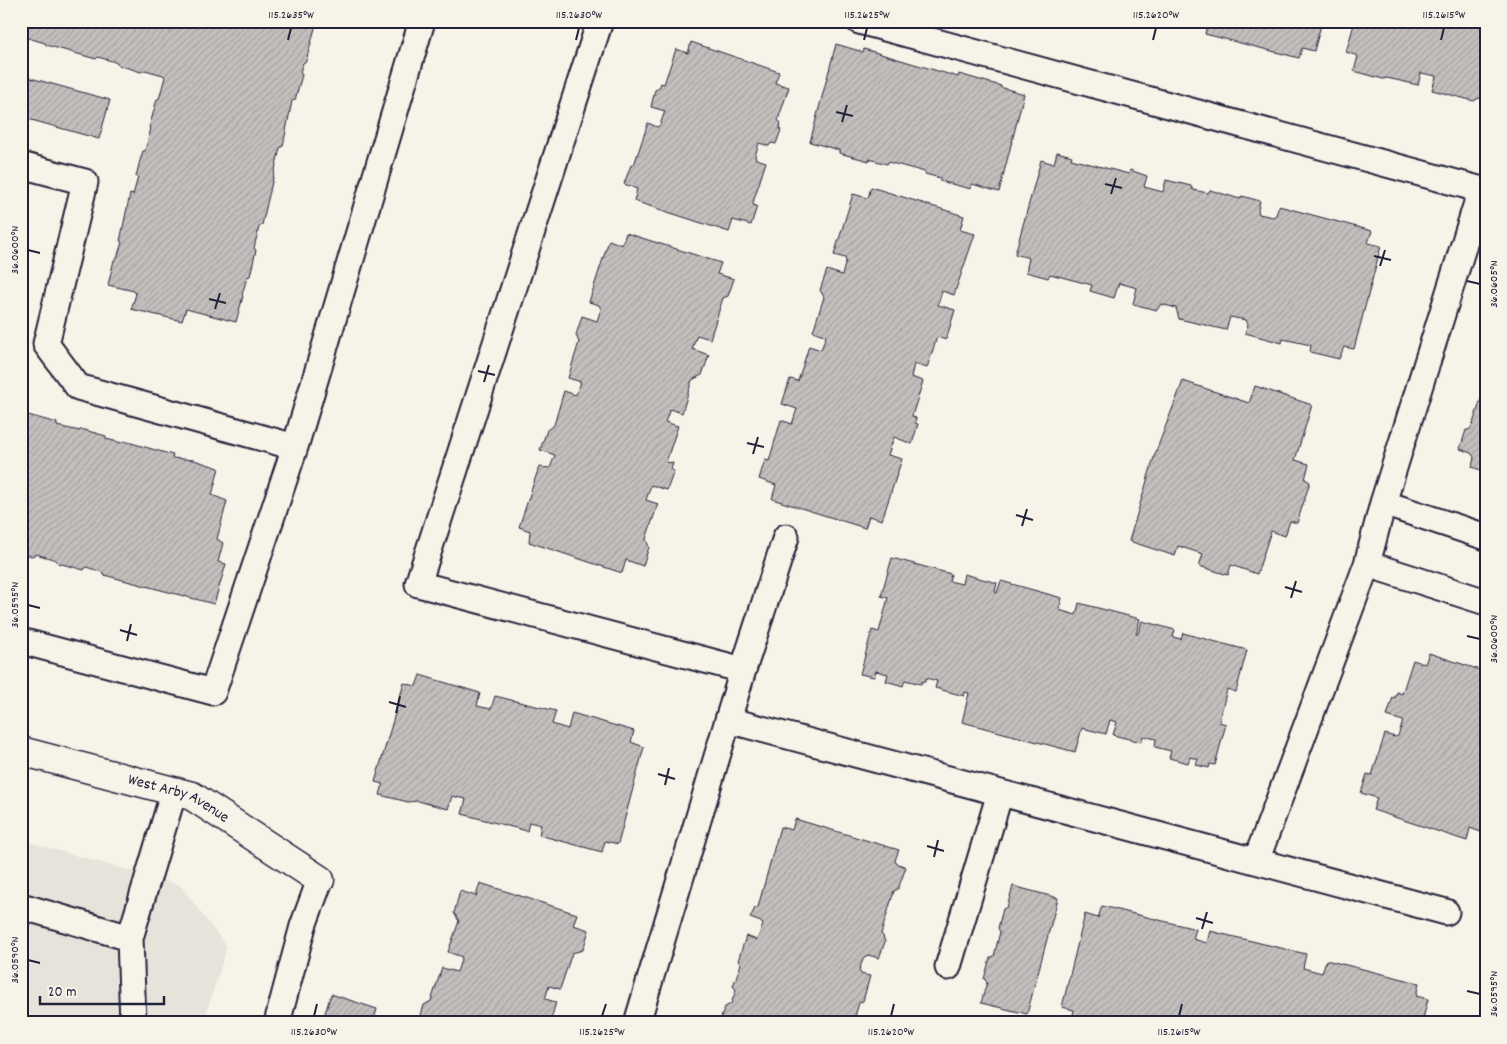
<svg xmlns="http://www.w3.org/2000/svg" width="1507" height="1044" font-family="Dekko,sans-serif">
  <defs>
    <pattern id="building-hatch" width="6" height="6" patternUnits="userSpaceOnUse" patternTransform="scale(1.25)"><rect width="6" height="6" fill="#c2bfbd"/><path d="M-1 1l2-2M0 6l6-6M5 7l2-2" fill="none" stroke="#a6a4a3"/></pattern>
  </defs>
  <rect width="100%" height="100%" fill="#f7f3e8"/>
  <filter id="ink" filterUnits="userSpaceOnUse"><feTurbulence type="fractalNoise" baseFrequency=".02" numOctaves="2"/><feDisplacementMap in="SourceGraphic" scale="10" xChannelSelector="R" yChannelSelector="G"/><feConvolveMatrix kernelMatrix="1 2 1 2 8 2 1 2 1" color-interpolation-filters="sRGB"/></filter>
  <g filter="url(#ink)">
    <!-- built -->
    <path fill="#e7e3db" d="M21 840 180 885 227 947 203 1023H21Z"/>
    <!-- building -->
    <path fill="url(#building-hatch)" stroke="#22223b" d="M21 21H317L306 61 303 63 300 72 302 75 295 100 292 101 283 146 280 148 262 225 259 227 254 248 256 250 250 276 247 277 242 295 243 296 236 322 186 309 182 321 131 309 136 294 134 291 108 285 114 260 117 258 122 242 120 241 130 194 133 195 138 177H136L139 164 143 151H145L151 128H149L157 99H159L165 77 163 75 145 70 141 72 118 65 115 62 98 57 96 59 46 45 45 43 28 38 26 39 21 38Z
      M1166 21H1189L1187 28Z
      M1208 21H1322L1314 51 1302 48 1299 58 1205 34Z
      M1355 21H1486V100L1479 98 1474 101 1432 90 1436 76 1421 73 1418 85 1387 78 1383 79 1354 71 1358 56 1346 52Z
      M691 42 779 72 775 83 789 87 778 120 781 123 779 129 781 130 776 144 771 143 769 146 759 143 755 156 756 159 766 162 754 199 753 205 757 206 751 225 733 220 729 232 634 201 637 189 624 184 631 165H634L648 123 657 127 660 125 665 111 651 107 655 90 659 88 661 83 664 84 676 49 688 53Z
      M836 44 863 52 864 49 958 77 959 74 1001 86 1000 87 1024 94 999 192 972 184 971 189 940 181V178L925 174V172L888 162 887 164 869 159V161L839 153V150L810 142Z
      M27 77 110 100 99 139 21 117V93L25 79Z
      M1057 152 1072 156 1071 159 1129 174 1130 170 1147 176 1144 187 1163 192 1166 180 1191 186 1193 190 1208 193 1210 190 1240 199 1242 196 1260 201 1258 210 1259 214 1273 217 1276 215 1279 206 1372 231 1368 243 1381 246 1354 349 1344 347 1339 359 1310 352 1311 345 1283 339 1282 343 1245 333 1248 324 1246 320 1230 317 1226 330 1179 319 1176 308 1161 304 1157 310 1133 304 1137 288 1119 283 1114 298 1090 291 1092 285 1050 274 1048 278 1026 272 1029 258 1015 254 1041 160 1054 164Z
      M871 187 964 216 960 230 975 234 954 295 942 291 938 305 955 310 946 340 937 337 927 368 914 364 911 377 923 381 912 416 916 418 915 423 918 424 912 444 894 437 888 455 902 459 882 520 869 516 865 528 772 499 776 485 759 479 765 460 769 461 781 420 792 424 797 409 782 404 790 379 798 381 809 346 821 350 826 336 813 331 824 297 820 290 827 270 842 275 846 261 845 258 834 255 853 194 868 198Z
      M626 233 721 263 717 274 734 279 728 296 723 298 710 339 697 335 692 349 709 355 702 375 692 380 682 413 670 409 665 422 678 426 666 462 673 463 671 469 674 471 667 490 651 485 646 500 658 504 646 539 649 547 643 566 626 560 622 573 529 542 530 531 519 527 539 467 550 468 555 455 540 450 547 430 554 425 564 391 576 395 581 382 568 378 579 342 576 335 582 316 597 321 601 309 599 305 589 302 609 240 622 245Z
      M1183 381 1249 403 1255 386 1312 405 1295 460 1309 464 1305 479 1310 482 1297 523 1290 521 1285 536 1271 531 1257 574 1231 565 1228 575 1199 566 1203 554 1178 546 1175 556 1129 541 1155 454Z
      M1484 390 1486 391V472L1472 467 1474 457 1471 453 1460 449 1466 430H1469L1472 426Z
      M28 415 57 423V426L80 431 81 429 106 436V439L122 443 124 441 173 455 172 458 194 460 219 468 212 495 227 501 217 539 223 543 218 562 226 564 214 604 104 575 102 572 86 567 84 570 58 563 56 560 36 554 32 556 21 553V416L27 417Z
      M892 558 951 574 949 581 962 584 964 574 997 583 995 592 997 593 1001 581 1062 598 1059 610 1076 615 1079 603 1140 619 1136 634H1138L1142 621 1175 630 1173 637 1181 639 1183 633 1247 650 1236 692 1227 689 1219 722 1226 724 1215 765 1210 764 1209 768 1196 765 1198 759 1190 757 1188 763 1169 758 1171 751 1155 747 1156 739 1143 736 1141 742 1113 735 1117 722 1110 720 1106 734 1082 728 1075 752 962 722 969 693 965 692 964 696 935 688 937 681 926 678 925 682 922 681 921 684 905 680 903 686 886 681 888 674 876 671 874 677 860 674 872 630 879 632 888 598 881 596Z
      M1429 653 1486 672V834L1470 828 1467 841 1373 810 1377 798 1361 793 1367 774 1372 775 1385 734 1395 737 1398 736 1403 721 1387 716 1393 697 1395 698 1397 692 1402 694 1413 660 1425 664Z
      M420 675 480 693 477 706 491 709 495 696 556 711 552 724 568 729 572 713 634 731 631 742 644 747 618 844 605 841 602 852 539 835 541 825 529 822 527 831 462 814 466 799 452 796 448 809 418 801 408 802 380 795 383 784 375 782 404 683 416 686Z
      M795 819 899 850 895 860 896 863 906 867 898 889 894 891 881 934 883 936 885 942 879 958 868 955 864 957 859 970 861 974 870 976 863 1001 859 1003 853 1023H719L725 1007 731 1004 736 990 733 986 741 964 738 961 746 936 757 940 763 925 761 922 750 918 755 908 758 907 780 827 792 830Z
      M480 883 577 914 573 925 589 930 583 950 572 953 560 989 549 986 545 999 556 1002 550 1023 419 1022 424 1005 431 1001 442 968 457 972 462 957 448 952 459 921 454 913 460 891 476 896Z
      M1013 886 1058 898 1027 1014 981 1003 987 982 984 979 990 958 994 956 1000 932 998 928 1003 909 1007 907Z
      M1102 906 1196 929 1193 939 1207 943 1210 931 1306 954 1303 968 1322 973 1326 960 1419 983 1416 996 1428 999 1422 1023H1071L1074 1010 1062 1007 1085 914 1098 918Z
      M331 994 377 1009 373 1023H322Z"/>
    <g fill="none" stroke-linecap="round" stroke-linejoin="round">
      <defs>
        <path id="lane" d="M600 21 418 584 743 670
          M859 21 1486 191
          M21 165 85 182 46 344 78 387 295 447
          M1481 190 1383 503 1486 537
          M1367 564 1486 602
          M21 641 213 692 295 447 422 21
          M728 720 1446 912
          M1256 861 1367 564 1383 503
          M21 906 130 938
          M948 967 1000 793
          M133 1023 130 938 174 791
          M277 1023 303 926 320 880
          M637 1023 743 670 786 537"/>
        <g id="street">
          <path id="s1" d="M21 751 192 796 320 880"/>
        </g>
      </defs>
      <!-- lane casing -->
      <use href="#lane" stroke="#22223b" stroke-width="29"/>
      <!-- street casing -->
      <use href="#street" stroke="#22223b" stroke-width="31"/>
      <!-- lane -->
      <use href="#lane" stroke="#f7f3e8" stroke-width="25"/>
      <!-- street -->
      <use href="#street" stroke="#f7f3e8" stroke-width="28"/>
    </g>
  </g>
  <!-- ticks -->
  <path fill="none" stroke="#22223b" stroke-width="2" d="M288 40 291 28M576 40 579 28M864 40 867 28M1153 40 1156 28M1441 40 1444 28M836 112 853 116M842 122 847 105M1105 184 1122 188M1111 194 1116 178M28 250 40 253M1374 256 1391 260M1380 266 1385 250M1467 281 1480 284M209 299 226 303M215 309 220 293M478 371 495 375M484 382 489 365M747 443 764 447M753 454 758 437M1016 515 1033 520M1022 526 1027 509M1285 587 1302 592M1291 598 1296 581M28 605 40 608M120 630 137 635M1467 636 1480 639M127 641 131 624M389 702 406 707M396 713 400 696M658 774 675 779M665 785 669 768M927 846 944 851M934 857 938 840M1196 918 1213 923M1202 929 1207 912M28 960 40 963M1467 991 1480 994M314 1016 317 1004M602 1016 606 1004M891 1016 894 1004M1179 1016 1182 1004"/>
  <g text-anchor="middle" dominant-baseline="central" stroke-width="4.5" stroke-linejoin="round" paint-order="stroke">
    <!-- street labels -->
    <g font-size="16" fill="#22223b" stroke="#f7f3e8">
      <text stroke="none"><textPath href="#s1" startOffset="165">West Arby Avenue</textPath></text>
    </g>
  </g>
  <!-- margin -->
  <rect width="1507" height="1044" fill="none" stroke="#f7f3e8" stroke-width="55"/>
  <!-- scale -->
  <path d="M40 996v8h124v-8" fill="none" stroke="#22223b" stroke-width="2.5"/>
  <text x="48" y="996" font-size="15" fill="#22223b" stroke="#f7f3e8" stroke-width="4" paint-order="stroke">20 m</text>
  <rect x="28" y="28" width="1452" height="988" fill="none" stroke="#22223b" stroke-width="2"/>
  <g font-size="12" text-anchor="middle" fill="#22223b">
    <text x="291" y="18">115.2635°W</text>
    <text x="579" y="18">115.2630°W</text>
    <text x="867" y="18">115.2625°W</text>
    <text x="1156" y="18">115.2620°W</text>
    <text x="1444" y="18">115.2615°W</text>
    <text transform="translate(14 250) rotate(-90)" y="4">36.0600°N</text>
    <text transform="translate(1493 284) rotate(-90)" y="4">36.0605°N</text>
    <text transform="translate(14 605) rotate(-90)" y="4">36.0595°N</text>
    <text transform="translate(1493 639) rotate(-90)" y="4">36.0600°N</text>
    <text transform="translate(14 960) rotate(-90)" y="4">36.0590°N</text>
    <text transform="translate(1493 994) rotate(-90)" y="4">36.0595°N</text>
    <text x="314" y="1035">115.2630°W</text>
    <text x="602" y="1035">115.2625°W</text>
    <text x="891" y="1035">115.2620°W</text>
    <text x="1179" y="1035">115.2615°W</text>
  </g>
</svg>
